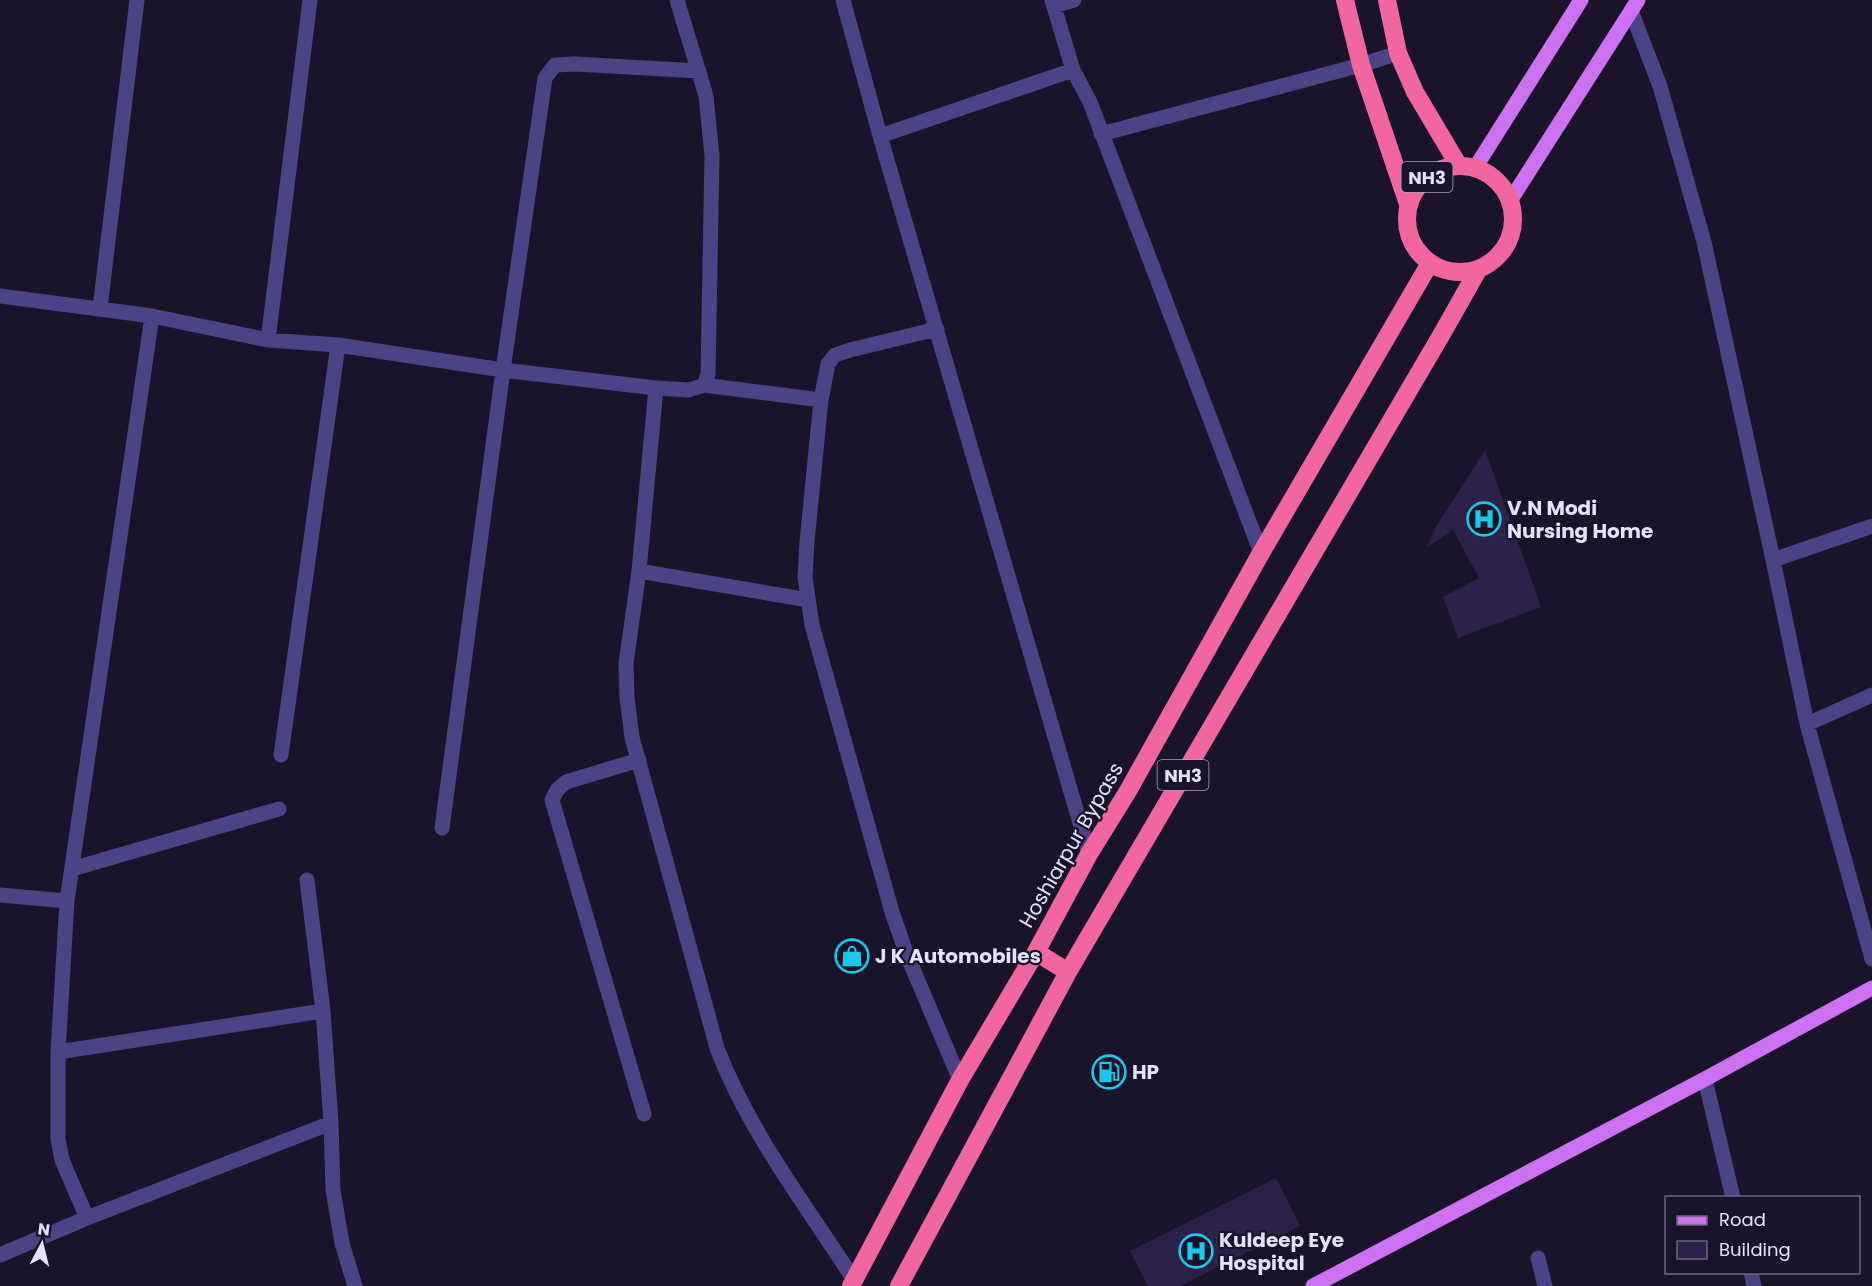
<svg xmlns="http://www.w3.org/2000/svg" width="1872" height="1286" font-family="Poppins,sans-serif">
  <rect width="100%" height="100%" fill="#19142a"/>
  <!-- building -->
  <path fill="#2c214a" d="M1485 450 1541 607 1458 638 1443 597 1479 578 1453 530 1427 547 1436 527Z
    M1276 1178 1300 1226 1180 1286H1148L1130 1251Z"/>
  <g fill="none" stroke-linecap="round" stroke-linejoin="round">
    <!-- minor -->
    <path stroke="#4a4385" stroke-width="15" d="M843 0 880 136 1089 854
      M1052 0 1073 70
      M1054 6 1074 0
      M1631 11 1660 86 1704 242 1773 560 1807 724 1872 959
      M1101 134 1361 65 1398 53
      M880 136 1073 70 1090 102 1261 553
      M0 296 152 316 268 340 338 345 503 370 656 388 639 571 626 663 627 698 632 737 717 1048C749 1132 806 1205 854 1280
      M100 308 137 0
      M937 329 850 350 835 355 828 364 821 400 807 542 805 577 812 625 892 912 907 955 960 1080
      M268 340 310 0
      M704 385 821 400
      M656 388 689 390 704 385 708 374 712 156 706 96 677 0
      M1773 560 1872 526
      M639 571 808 600
      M1807 724 1872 695
      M281 755 338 345
      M639 760 566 782 557 790 552 800 644 1114
      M442 828 503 370 545 78 555 65 575 64 699 71
      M72 869 279 809
      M307 880 323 1011
      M0 895 67 901 58 1052 323 1011 331 1123 333 1190 342 1243 355 1286
      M67 901 152 316
      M58 1052V1139L62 1160 87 1218
      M1705 1079 1733 1198
      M0 1255 87 1218 331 1123
      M1538 1258 1545 1286
      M1751 1272 1754 1286"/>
    <!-- major -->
    <path stroke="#cb71f2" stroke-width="15" d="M1475 168 1581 0
      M1510 201 1638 0
      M1313 1286 1705 1079 1872 988"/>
    <!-- highway -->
    <path stroke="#f2669f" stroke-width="18" d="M1345 0 1361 65 1408 204
      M1387 0 1398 53 1415 92 1459 166
      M1407 219a53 53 0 1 1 106 0a53 53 0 1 1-106 0Z
      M1036 952 1068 972
      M851 1286 960 1080 1036 952 1089 854 1128 791 1261 553 1430 263
      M899 1286 1068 972 1443 332 1478 270"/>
  </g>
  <!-- icons -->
  <defs>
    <symbol id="hospital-ring" viewBox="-11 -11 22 22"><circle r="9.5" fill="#19142a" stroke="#1dc8eb" stroke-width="1.5"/><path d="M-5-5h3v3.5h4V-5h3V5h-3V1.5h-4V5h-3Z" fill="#1dc8eb"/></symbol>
    <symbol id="shop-ring" viewBox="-11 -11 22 22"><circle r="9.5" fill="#19142a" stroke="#1dc8eb" stroke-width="1.5"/><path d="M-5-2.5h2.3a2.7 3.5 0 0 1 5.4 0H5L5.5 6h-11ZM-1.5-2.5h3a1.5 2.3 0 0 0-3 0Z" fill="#1dc8eb"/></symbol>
    <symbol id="fuel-ring" viewBox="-11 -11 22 22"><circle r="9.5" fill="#19142a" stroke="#1dc8eb" stroke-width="1.5"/><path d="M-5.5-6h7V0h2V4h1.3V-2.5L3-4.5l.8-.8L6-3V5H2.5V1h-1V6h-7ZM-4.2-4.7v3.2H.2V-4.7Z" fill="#1dc8eb"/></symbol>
  </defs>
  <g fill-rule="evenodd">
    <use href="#hospital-ring" x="1465" y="500" width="38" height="38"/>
    <use href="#shop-ring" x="833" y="937" width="38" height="38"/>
    <use href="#fuel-ring" x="1090" y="1053" width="38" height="38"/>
    <use href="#hospital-ring" x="1177" y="1232" width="38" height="38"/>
  </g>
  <g text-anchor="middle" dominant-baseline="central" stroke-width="4.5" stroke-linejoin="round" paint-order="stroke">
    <!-- shield labels -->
    <g fill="#19142a" stroke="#a8a3bd" stroke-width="1.5">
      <rect x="1401.5" y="162" width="51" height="30" rx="4.5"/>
      <rect x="1157.5" y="760" width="51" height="30" rx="4.5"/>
    </g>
    <g font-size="18" font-weight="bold" fill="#e5e0fc">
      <text x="1427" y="177">NH3</text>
      <text x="1183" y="775">NH3</text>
    </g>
    <!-- poi labels -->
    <g font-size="20" font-weight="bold" fill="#e5e0fc" stroke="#19142a" text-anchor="start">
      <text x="1507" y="508">V.N Modi<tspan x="1507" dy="23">Nursing Home</tspan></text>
      <text x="875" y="956">J K Automobiles</text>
      <text x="1132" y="1072">HP</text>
      <text x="1219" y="1240">Kuldeep Eye<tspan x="1219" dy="23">Hospital</tspan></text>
    </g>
    <!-- street labels -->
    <g font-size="20" fill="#e5e0fc" stroke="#19142a">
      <text transform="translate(1071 845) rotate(-60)">Hoshiarpur Bypass</text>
    </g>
  </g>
  <!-- legend -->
  <rect x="1665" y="1196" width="195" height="78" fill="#19142a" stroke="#6b667e" stroke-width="1.5"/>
  <rect x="1677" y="1216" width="30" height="9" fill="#cb71f2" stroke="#6b667e" stroke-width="1.5"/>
  <text x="1719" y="1226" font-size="18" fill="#e5e0fc">Road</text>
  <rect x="1677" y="1241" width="30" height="18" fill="#2c214a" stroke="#6b667e" stroke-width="1.5"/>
  <text x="1719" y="1256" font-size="18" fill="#e5e0fc">Building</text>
  <!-- north arrow -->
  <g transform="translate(42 1244) rotate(7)" stroke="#19142a" stroke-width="4.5" paint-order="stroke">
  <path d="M0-4.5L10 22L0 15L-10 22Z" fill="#e5e0fc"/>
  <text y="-9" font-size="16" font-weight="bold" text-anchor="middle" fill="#e5e0fc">N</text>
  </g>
</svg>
